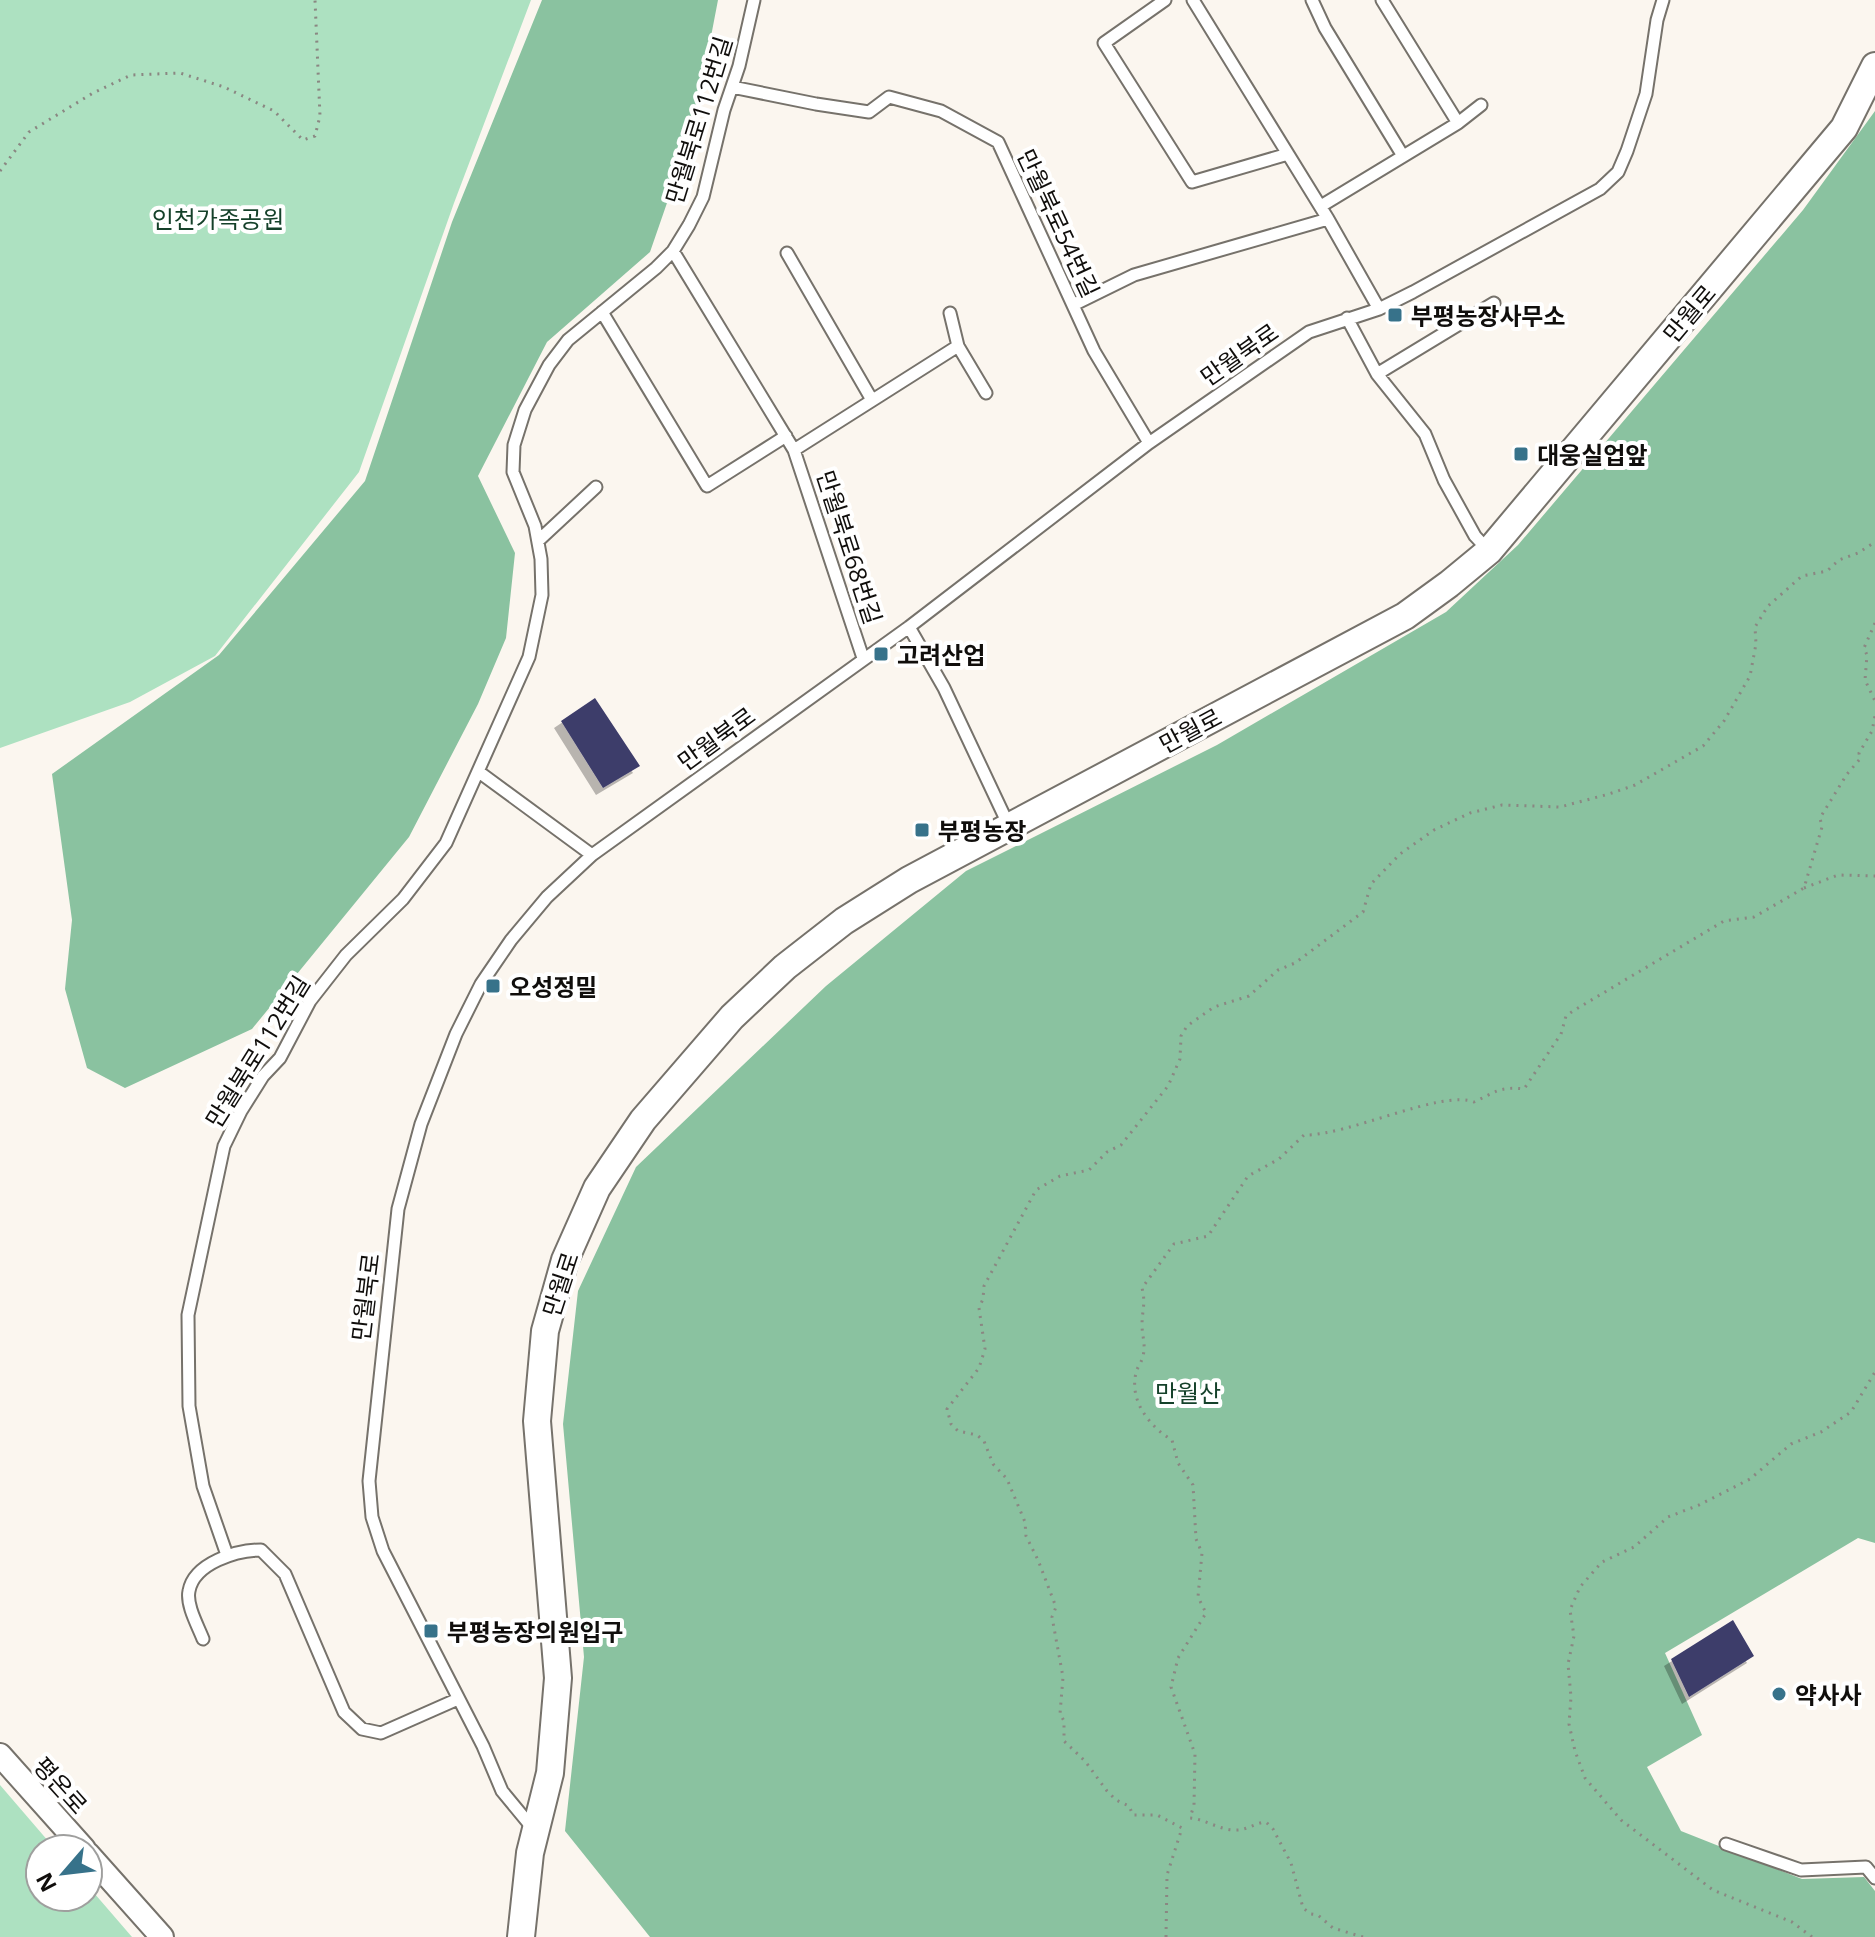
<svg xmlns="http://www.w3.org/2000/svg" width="1875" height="1937" font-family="'Open Sans','Noto Sans KR',sans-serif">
  <defs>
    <filter id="shadow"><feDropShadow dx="-7" dy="7" stdDeviation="0" flood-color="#0004"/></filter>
  </defs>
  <rect width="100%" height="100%" fill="#fbf6ef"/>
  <!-- green -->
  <path fill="#ade1c1" d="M0 0H531L454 203 359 472 215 656 130 702 0 748Z
    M0 1785 55 1849H40V1897H88V1886L132 1937H0Z"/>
  <!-- forest -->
  <path fill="#8ac2a0" d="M542 0H718L694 125 650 252 547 342 478 476 515 553 506 638 478 704 409 837 252 1029 125 1088 87 1068 65 989 72 920 52 774 219 655 365 481 452 222Z
    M1875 111V1543L1858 1538 1665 1653 1702 1735 1647 1767 1681 1831 1802 1879 1864 1877 1875 1891V1937H650L565 1831 584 1657 563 1424 578 1291 636 1167 826 986 966 871 1217 745 1446 612 1518 545 1803 210Z"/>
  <!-- building -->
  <path fill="#3e3d6b" filter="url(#shadow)" d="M595 698 640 766 603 788 561 721Z
    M1733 1620 1754 1656 1689 1697 1671 1659Z"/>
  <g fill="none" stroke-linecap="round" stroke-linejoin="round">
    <defs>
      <path id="service" d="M1165 0 1104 43 1192 182 1288 154
        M1193 0 1328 219 1379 309
        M1312 0 1325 28 1403 156
        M1382 0 1458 123
        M732 87 816 104 869 112 889 97 941 111 998 142 1094 351 1149 443
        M1321 206 1458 123 1481 105
        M673 251 794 450 863 658
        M787 253 872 400
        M1073 305 1134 275 1328 219
        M602 312 707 486 786 436
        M950 313 958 346 986 393
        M1347 318 1377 374 1425 434 1444 480 1475 536 1489 551
        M1377 374 1494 303
        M794 450 958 346
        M538 541 596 487
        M909 627 944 688 1009 826
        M479 772 592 855
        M227 1555 203 1486 189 1406 188 1315 224 1146 241 1111 263 1076 280 1058 310 1001 346 955 403 899 446 843 529 657 542 595 541 559 535 526 513 472 514 445 525 410 549 365 568 340 656 268 673 251 689 225 703 197 724 110 739 66 754 0
        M203 1639C198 1626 186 1605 189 1591 194 1563 237 1550 261 1550L285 1574 344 1712 362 1729 381 1733 458 1699
        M535 1831 502 1791 483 1746 383 1551 372 1517 369 1481 398 1209 421 1124 456 1034 481 984 511 940 547 897 592 855 909 627 1149 443 1309 332 1379 309 1413 292 1600 189 1618 172 1627 151 1646 94 1657 20 1663 0
        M1726 1844 1801 1870 1866 1867 1875 1878"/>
      <path id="minor" d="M0 1755 84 1849
        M88 1854 162 1937"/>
      <path id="tertiary" d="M521 1937 530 1853 550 1773 558 1678 537 1421 545 1331 565 1260 597 1188 643 1120 732 1017 785 967 844 921 909 880 1405 616 1449 584 1489 551 1844 128 1875 66"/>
    </defs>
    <!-- service casing -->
    <use href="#service" stroke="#76726b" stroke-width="15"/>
    <!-- minor casing -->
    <use href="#minor" stroke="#76726b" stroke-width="26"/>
    <!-- tertiary casing -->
    <use href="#tertiary" stroke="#76726b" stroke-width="30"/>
    <!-- path -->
    <path stroke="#8a8782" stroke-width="3" stroke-dasharray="2 6" stroke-linecap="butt" d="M0 171 29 132 93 93 131 75 180 73 224 87 274 111 303 140 315 136 320 116 315 0
      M1875 623 1864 648 1867 655 1865 680 1875 701
      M1804 888 1838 875 1875 876
      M1166 1937 1167 1875 1182 1828 1157 1815H1133L1129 1806 1116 1800 1107 1791 1085 1761 1064 1741V1721L1060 1714 1063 1677 1052 1617 1056 1607 1038 1560 1026 1536 1025 1522 1007 1479 993 1464 984 1441 977 1435 958 1431 951 1424 947 1409 979 1368 985 1349 979 1308 983 1299 984 1286 1036 1190 1060 1176 1089 1170 1107 1152 1121 1145 1168 1086 1180 1059 1181 1036 1187 1026 1214 1007 1249 996 1278 970 1295 963 1363 912 1371 884 1400 854 1434 830 1470 813 1502 805 1560 807 1609 794 1635 785 1703 746 1724 721 1750 676 1756 644 1755 627 1768 606 1802 576 1827 571 1839 560 1858 553 1875 542
      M1363 1937 1333 1928 1318 1915 1311 1914 1303 1908 1291 1863 1273 1829 1266 1822C1254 1823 1246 1831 1235 1830 1219 1830 1205 1819 1190 1818L1194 1805 1195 1754 1171 1687 1178 1658 1206 1613 1198 1597 1202 1553 1196 1539 1193 1485 1178 1463 1172 1440C1150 1427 1129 1401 1136 1373 1137 1367 1142 1362 1143 1356 1146 1344 1142 1336 1142 1325 1142 1310 1146 1304 1142 1288L1174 1244 1208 1236 1248 1176 1279 1159 1304 1135C1348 1136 1442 1089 1474 1102 1494 1093 1499 1086 1524 1089L1561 1034 1566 1016 1573 1011 1724 921 1754 917 1804 888 1822 827 1820 818 1847 774 1860 759 1859 753 1872 731 1875 716
      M1812 1937 1792 1922 1713 1890 1621 1820 1585 1778 1575 1751 1569 1724 1571 1697 1568 1664 1574 1636 1570 1610 1580 1587 1602 1562 1634 1547 1668 1517 1699 1505 1750 1479 1791 1444 1821 1432 1851 1412 1875 1372"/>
    <!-- service -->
    <use href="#service" stroke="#fff" stroke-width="11"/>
    <!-- minor -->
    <use href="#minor" stroke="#fff" stroke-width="22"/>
    <!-- tertiary -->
    <use href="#tertiary" stroke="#fff" stroke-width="26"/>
  </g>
  <!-- markers -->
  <g fill="#37728a" stroke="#fff" stroke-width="3">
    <rect x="1387" y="307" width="16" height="16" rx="4"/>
    <rect x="1513" y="446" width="16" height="16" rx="4"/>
    <rect x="873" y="646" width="16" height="16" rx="4"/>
    <rect x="914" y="822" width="16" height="16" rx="4"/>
    <rect x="485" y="978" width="16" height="16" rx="4"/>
    <rect x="423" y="1623" width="16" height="16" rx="4"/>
    <circle cx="1779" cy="1694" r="8"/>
  </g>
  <g text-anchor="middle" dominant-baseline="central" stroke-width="8" stroke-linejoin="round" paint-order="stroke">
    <!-- street labels -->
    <g font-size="24" fill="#100e0c" stroke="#fff">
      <text transform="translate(698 120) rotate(-73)">만월북로112번길</text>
      <text transform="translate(1059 223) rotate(65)">만월북로54번길</text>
      <text transform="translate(1689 313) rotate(-50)">만월로</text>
      <text transform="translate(1239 354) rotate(-35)">만월북로</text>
      <text transform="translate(850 547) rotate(72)">만월북로68번길</text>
      <text transform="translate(1190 730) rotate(-28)">만월로</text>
      <text transform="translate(716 738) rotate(-36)">만월북로</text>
      <text transform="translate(257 1051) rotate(-58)">만월북로112번길</text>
      <text transform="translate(560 1284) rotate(-72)">만월로</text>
      <text transform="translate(365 1297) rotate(-83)">만월북로</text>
      <text transform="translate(61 1785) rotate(48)">평온로</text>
    </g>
    <!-- park labels -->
    <g font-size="24" fill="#15412a" stroke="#fff">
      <text x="218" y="218">인천가족공원</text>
      <text x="1188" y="1392">만월산</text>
    </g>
    <!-- poi labels -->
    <g font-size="24" font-weight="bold" fill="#100e0c" stroke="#fff" text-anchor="start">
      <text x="1411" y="315">부평농장사무소</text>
      <text x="1537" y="454">대웅실업앞</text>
      <text x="897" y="654">고려산업</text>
      <text x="938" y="830">부평농장</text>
      <text x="509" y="986">오성정밀</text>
      <text x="447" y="1631">부평농장의원입구</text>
      <text x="1795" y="1694">약사사</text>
    </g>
  </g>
  <!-- north arrow -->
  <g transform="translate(64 1873) rotate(242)"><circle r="38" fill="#ffffff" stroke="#9f9f9e" stroke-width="2"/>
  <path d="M0-6L14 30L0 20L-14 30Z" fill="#37728a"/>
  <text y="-12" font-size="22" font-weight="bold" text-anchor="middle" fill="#100e0c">N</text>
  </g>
</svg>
